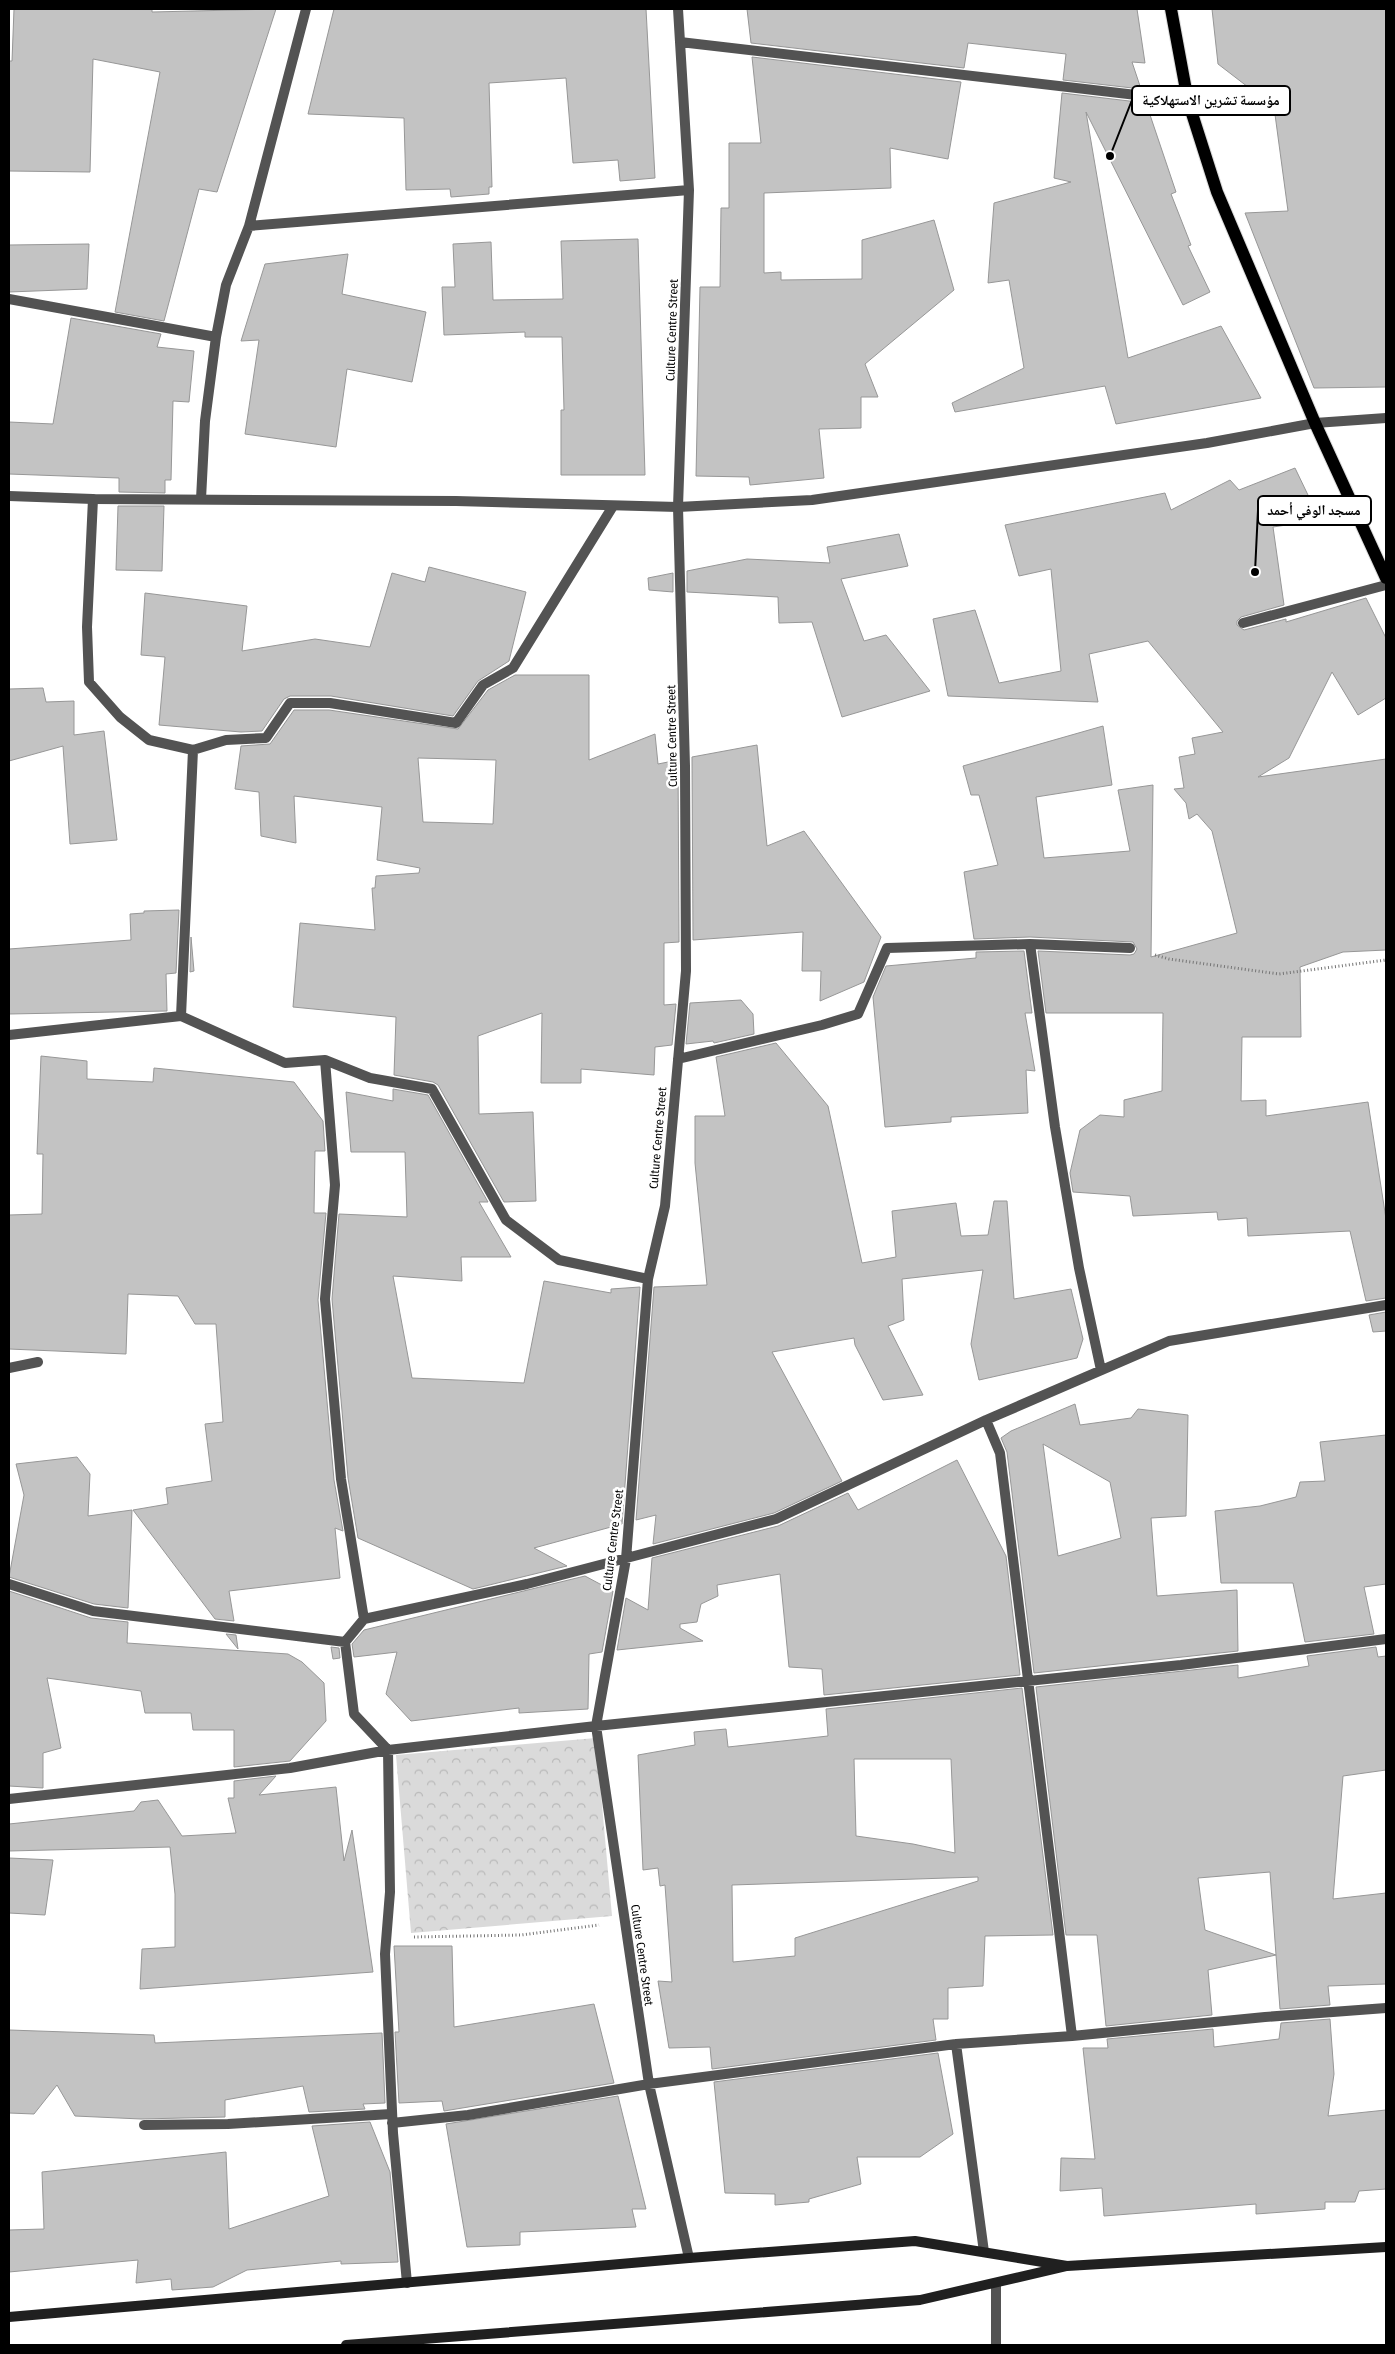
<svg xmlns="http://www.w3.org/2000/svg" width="1395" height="2354" font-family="'Fira Sans Condensed','Noto Naskh Arabic',sans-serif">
  <defs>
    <pattern id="forest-crowns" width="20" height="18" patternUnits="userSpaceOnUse" patternTransform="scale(1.25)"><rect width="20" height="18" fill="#dadada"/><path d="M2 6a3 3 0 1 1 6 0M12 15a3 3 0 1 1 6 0" fill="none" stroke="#b9b9b9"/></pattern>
  </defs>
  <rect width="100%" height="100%" fill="#fff"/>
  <!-- forest -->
  <path fill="url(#forest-crowns)" d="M596 1738 612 1916 411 1933 396 1755Z"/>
  <!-- building -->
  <path fill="#c3c3c3" stroke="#979797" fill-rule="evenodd" d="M14 9H152V12L276 9 217 192 199 189 164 321 115 312 160 72 93 59 90 172 9 171V61H12Z
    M334 9H646L655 178 620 181 618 160 573 163 566 78 489 83 492 187H489V194L451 197 450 189 406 190 404 118 308 114Z
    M747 9H1137L1145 63 1132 62 1141 89 1063 80 1066 54 968 43 964 68 751 43Z
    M1212 9H1386V387L1314 388 1245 213 1288 211 1274 107 1218 64Z
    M752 57 961 82 948 159 890 148 891 188 764 193V273L781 272V280L862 279V240L934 220 954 290 865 364 878 397H861V428L819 429 824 478 750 485 749 477 696 476 700 287H720L721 208H729V143H761Z
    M1062 93 1146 103 1176 192 1171 194 1191 245 1188 246 1210 292 1183 305 1086 112 1128 358 1221 326 1261 398 1116 424 1105 386 955 412 952 403 1024 368 1009 280 988 283 994 203 1071 182 1054 178Z
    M638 239 645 475H561V410H564L562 337H525V332L444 335 442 287H455L453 244 491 242 493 300 563 299 561 241Z
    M89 244 87 289 9 292V245Z
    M348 254 342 294 426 312 412 382 347 369 336 447 245 434 259 340 241 341 265 264Z
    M71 318 161 334 157 347 194 351 189 402 173 401 171 480H165V493L119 492V478L9 474V422L53 424Z
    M1295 468 1320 520 1273 527 1284 605 1241 617 1237 621V625L1244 630 1286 619V622L1366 598 1386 638V698L1358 715 1332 672 1289 758 1258 777 1386 759V950L1343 952 1300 967 1301 1037H1242L1241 1101 1266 1100V1116L1368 1102 1386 1219V1298L1366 1301 1350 1231 1248 1236 1247 1218 1218 1220 1217 1212 1133 1216 1130 1196 1073 1192 1070 1173 1080 1130 1100 1115 1124 1117V1100L1162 1091 1163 1013H1046L1038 951 1130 955 1134 954 1137 949 1133 942 1030 937 974 939 964 872 998 865 979 795H971L963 766 1103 726 1112 785 1036 797 1044 858 1130 851 1118 790 1153 785 1151 957 1237 933 1212 831 1197 814 1189 819 1186 803 1174 789 1184 788 1179 757 1195 754 1192 738 1223 732 1148 641 1089 654 1098 702 948 696 933 619 975 610 999 683 1061 671 1051 569 1019 576 1005 525 1165 493 1171 510 1230 480 1239 490Z
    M118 506H164L162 571 116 570Z
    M899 534 908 566 841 579 864 641 886 635 930 691 842 717 812 622 779 623 778 597 687 592V571L747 559 830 563 827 547Z
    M429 567 526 592 509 661 478 681 453 716 331 696H290L284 699 262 731 241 732 159 725 165 657 141 655 145 593 247 606 242 651 315 639 370 647 392 573 425 582Z
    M673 573V592L649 590 648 578Z
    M515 675H589V760L655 734 658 764 678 760 679 942 664 943V1005L676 1004 672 1045 655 1047 654 1075 581 1069V1083H541L542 1013 478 1036 479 1114 533 1112 536 1201 504 1202 438 1085 433 1082 394 1075 396 1017 293 1007 300 923 375 930 372 888H375L376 876 419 873 420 868 377 860 382 807 294 796 296 843 261 836 259 792 235 789 241 746 270 744 294 710H329L458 729 488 690ZM418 758 496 760 493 824 423 822Z
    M43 688 46 702 74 701V735L104 731 117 840 70 844 63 746 9 761V689Z
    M757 745 767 846 804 831 881 937 864 982 820 1001 821 971H802L803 932 693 940 692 757Z
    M179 910 176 973 166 974 167 1011 9 1014V949L131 940 130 914 144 913V911Z
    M191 937 194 971 190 972Z
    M1024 951 1032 1013H1025L1035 1071 1026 1070 1028 1113 951 1117V1122L885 1127 873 997 886 966 976 958V952Z
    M741 1000 753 1014 754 1034 714 1043 713 1041 686 1044 690 1003Z
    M776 1043 828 1106 862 1263 896 1257 892 1211 956 1203 961 1236 988 1235 994 1201H1007L1014 1299 1071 1289 1083 1339 1077 1358 979 1380 971 1344 983 1270 902 1279 904 1320 888 1326 923 1395 883 1400 855 1345 854 1338 772 1352 842 1481 774 1513 653 1544 656 1515 636 1520 654 1287 707 1285 695 1163V1116H725L716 1057Z
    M41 1056 87 1061V1079L153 1082 154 1068 294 1082 323 1121 325 1151H315L314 1213H326L318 1300 334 1480 343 1531 335 1528 340 1578 229 1591 234 1621 215 1619 133 1510 168 1504 166 1488 212 1481 205 1424 223 1422 216 1324H195L178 1296 128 1294 126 1354 9 1349V1215L42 1214 43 1154H37Z
    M393 1089 428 1095 488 1202H479L511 1257H461L462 1281 393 1276 412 1378 524 1383 544 1281 611 1293V1289L640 1287 622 1524 534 1548 567 1566 473 1589 358 1538 348 1478 332 1299 339 1214 407 1217 405 1152H351L346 1092 393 1101Z
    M1386 1312V1331L1373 1332 1369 1315Z
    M1075 1404 1080 1425 1131 1418 1138 1409 1188 1415 1186 1516 1151 1518 1157 1596 1237 1590 1238 1651 1034 1673 1007 1452 1001 1438 1011 1431ZM1043 1444 1110 1482 1121 1538 1058 1556Z
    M1386 1435V1584L1364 1587 1374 1634 1305 1642 1293 1583H1221L1215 1511 1260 1506 1296 1497 1300 1482 1325 1481 1320 1442Z
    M77 1457 90 1474 88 1516 132 1510 128 1608 94 1604 9 1577 24 1495 16 1464Z
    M957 1460 1006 1556 1020 1675 824 1695 822 1669 789 1667 780 1574 717 1585 718 1596 701 1604 697 1622 680 1624V1628L703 1641 617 1650 626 1598 648 1610 652 1558 778 1526 848 1493 858 1510Z
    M585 1576 613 1591 602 1652 589 1654 588 1709 519 1713V1708L411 1721 386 1694 397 1652 354 1657 352 1644 364 1630Z
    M9 1591 91 1618 128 1622 127 1643 288 1654 302 1662 324 1683 326 1721 290 1761 234 1767V1730H193L191 1713H145L141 1691 47 1678 61 1748 43 1753V1788L9 1786Z
    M226 1634 236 1635 238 1649Z
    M331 1647 339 1648 340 1658 333 1659Z
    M1376 1647 1378 1657 1386 1656V1770L1343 1776 1333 1899 1386 1893V1984L1328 1986 1330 2005 1280 2009 1276 1955 1208 1970 1212 2015 1106 2026 1097 1935H1066L1036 1687 1238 1665V1678L1309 1666 1307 1656ZM1270 1872 1276 1955 1205 1930 1198 1878Z
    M1022 1688 1053 1935 985 1936 983 1986 948 1988V2019H933L936 2040 712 2069 710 2047 669 2048 658 1981 672 1982 665 1885 660 1886 658 1868 643 1870 638 1755 695 1745 694 1732 726 1729 728 1747 828 1736 826 1709ZM854 1759H951L955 1853 913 1844 856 1836ZM978 1877V1881L795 1938V1956L733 1962 732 1885Z
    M276 1776 259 1795 336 1787 344 1861 352 1830 373 1972 140 1989 142 1949 175 1947V1894L170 1847 9 1851V1824L134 1811 141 1802 158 1800 182 1836 236 1833 228 1798H234V1781Z
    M9 1858 53 1860 45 1915 9 1913Z
    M394 1946H452L454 2027 594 2004 614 2083 444 2111 442 2101 399 2103 395 2032H399Z
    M1330 2019 1334 2074 1328 2116 1386 2110V2189L1359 2191 1355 2202H1325V2209L1256 2214V2204L1104 2216 1102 2188 1060 2191 1061 2158 1095 2159 1083 2048H1108L1107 2039 1213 2029 1214 2047 1279 2039 1281 2023Z
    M9 2030 154 2035 155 2043 382 2033 385 2103 363 2104 365 2109 309 2112 303 2086 225 2100V2117L141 2119 75 2116 57 2085 34 2114 9 2113Z
    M938 2053 953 2134 920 2157H857L861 2184 809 2199V2202L775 2205V2194L725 2193 714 2082Z
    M618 2096 646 2209H632L636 2227 520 2232V2245L467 2247 446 2124Z
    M370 2122 390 2172 398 2262 341 2264V2261L247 2270 213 2287 172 2290 171 2279 136 2283 138 2260 9 2272V2230L44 2229 42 2172 226 2152 229 2229 329 2196 312 2126Z"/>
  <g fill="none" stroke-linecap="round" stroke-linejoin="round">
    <defs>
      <path id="primary" d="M1171 9 1188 101 1217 192 1315 423 1386 578"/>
    </defs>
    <!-- primary casing -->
    <use href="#primary" stroke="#dbdbdb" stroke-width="14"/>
    <!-- path -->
    <path stroke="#757575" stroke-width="3" stroke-dasharray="1 2.5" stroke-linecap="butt" d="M1155 955 1169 959 1279 974 1386 960
      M414 1937 521 1935 599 1925"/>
    <!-- minor -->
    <path stroke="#535353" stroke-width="10" d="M678 9 689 190 678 507 685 766 686 971 665 1206 648 1279 626 1559 596 1726 649 2084 689 2258
      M680 42 1188 101
      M249 226 689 190
      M9 299 216 337
      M93 499 87 627 89 682 120 717 149 740 193 750 226 740 266 738 290 703H330L456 723 483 685 513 668 613 506
      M201 499 205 421 216 337 226 285 249 226 306 9
      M1243 623 1386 585
      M193 750 181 1016 285 1063 325 1060 335 1185 325 1299 341 1479 364 1619
      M1030 944 1130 948
      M9 1035 181 1016
      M678 1059 822 1025 858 1014 887 948 1030 944 1055 1127 1079 1268 1101 1370
      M325 1060 370 1078 432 1089 506 1220 559 1260 648 1279
      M9 1368 38 1362
      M986 1420 1000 1453 1072 2036
      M9 1584 93 1611 345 1642 354 1714 388 1750 390 1892 385 1954 393 2133 407 2283
      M345 1642 364 1619 527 1584 776 1519 986 1420 1169 1341 1386 1305
      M9 1799 290 1768 388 1750 596 1726 1181 1665 1386 1639
      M956 2044 984 2252
      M392 2123 468 2115 649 2084 956 2044 1072 2036 1265 2017 1386 2008
      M144 2125 228 2124 391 2114
      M996 2345V2283"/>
    <!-- tertiary -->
    <path stroke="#535353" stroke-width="10" d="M9 496 93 499 456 501 678 507 812 500 1207 443 1315 423 1386 418"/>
    <!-- secondary -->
    <path stroke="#202020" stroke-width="10" d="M9 2317 689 2258 915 2241 1067 2266
      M346 2345 920 2300 1067 2266 1386 2247"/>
    <!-- primary -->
    <use href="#primary" stroke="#000" stroke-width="12"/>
  </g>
  <g text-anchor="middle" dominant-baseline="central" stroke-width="5" stroke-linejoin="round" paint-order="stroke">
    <!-- street labels -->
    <g font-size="12" fill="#000" stroke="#fff">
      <text transform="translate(672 330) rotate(-88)">Culture Centre Street</text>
      <text transform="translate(672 736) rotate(-91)">Culture Centre Street</text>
      <text transform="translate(658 1138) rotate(-85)">Culture Centre Street</text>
      <text transform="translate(613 1540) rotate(-83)">Culture Centre Street</text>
      <text transform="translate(642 1955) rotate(82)">Culture Centre Street</text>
    </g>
  </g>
  <!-- callouts -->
  <path fill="none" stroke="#000" stroke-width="2" d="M1110 156L1132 100M1255 572L1258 510"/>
  <g fill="#000" stroke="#fff" stroke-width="2">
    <circle cx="1110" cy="156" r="5"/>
    <circle cx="1255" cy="572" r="5"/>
  </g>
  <g fill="#fff" stroke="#000" stroke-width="2">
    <rect x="1132" y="86" width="158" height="29" rx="5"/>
    <rect x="1258" y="496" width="113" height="29" rx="5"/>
  </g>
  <g font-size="14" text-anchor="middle" font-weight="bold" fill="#000">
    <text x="1211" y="105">مؤسسة تشرين الاستهلاكية</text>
    <text x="1314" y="515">مسجد الوفي أحمد</text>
  </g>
  <!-- border -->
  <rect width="1395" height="2354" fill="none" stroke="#000000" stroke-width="20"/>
</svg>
